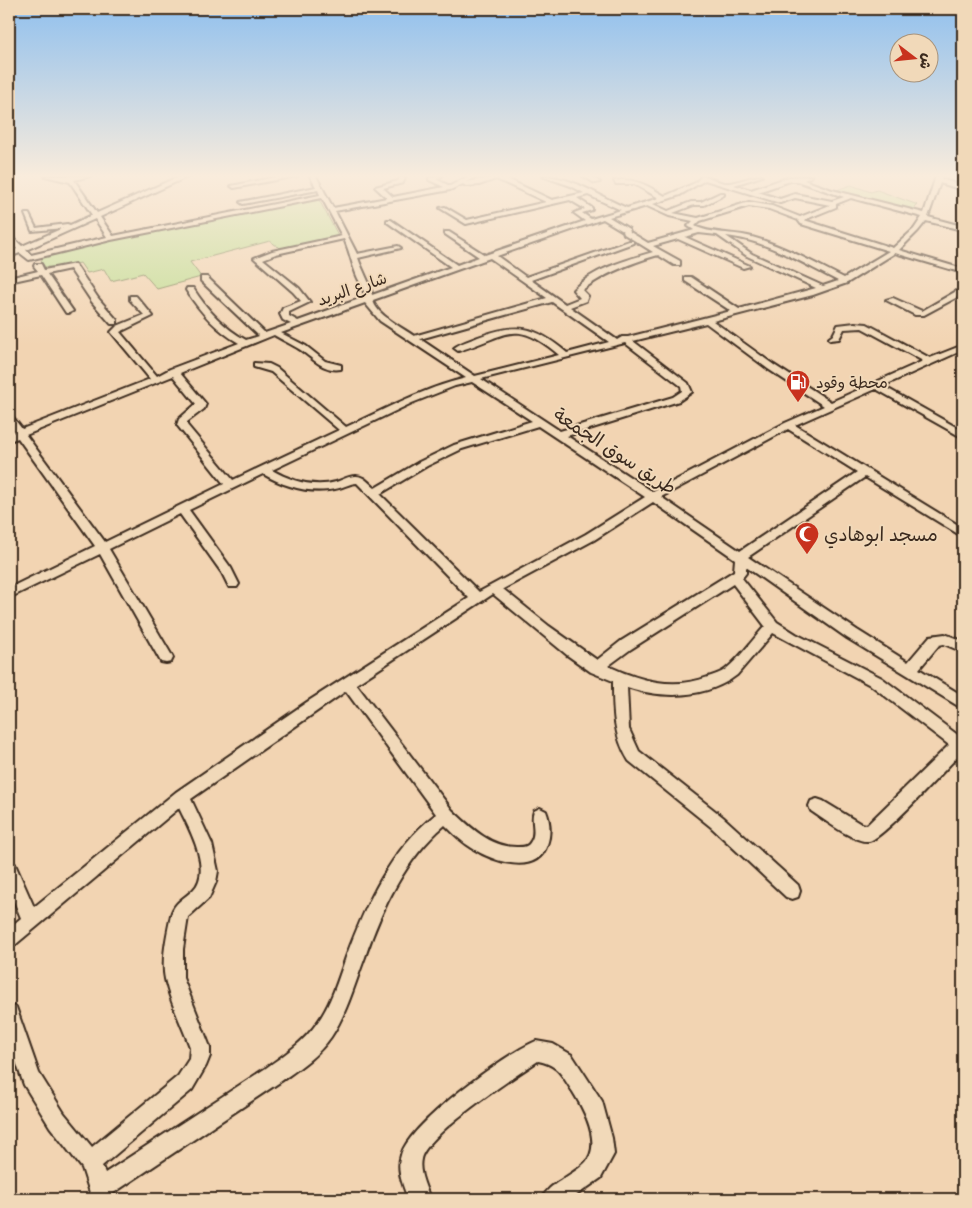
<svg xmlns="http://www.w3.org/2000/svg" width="972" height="1208" font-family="Sriracha,'Playpen Sans Arabic',sans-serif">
  <rect width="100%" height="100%" fill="#f2d4b2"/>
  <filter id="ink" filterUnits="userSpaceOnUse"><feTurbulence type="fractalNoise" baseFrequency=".02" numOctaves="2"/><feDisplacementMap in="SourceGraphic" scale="10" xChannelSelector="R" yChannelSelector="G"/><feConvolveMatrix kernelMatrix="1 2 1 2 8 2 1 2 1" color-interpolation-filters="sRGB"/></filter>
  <g filter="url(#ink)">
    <!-- green -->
    <path fill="#c3dd94" stroke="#7f8459" d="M851 185 871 192 877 190 918 205 913 210 834 191Z
      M318 198 339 237 281 249 270 241 190 262 201 277 157 289 143 273 111 281 104 269 87 273 80 263 63 267H45L41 261 44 256 128 235Z"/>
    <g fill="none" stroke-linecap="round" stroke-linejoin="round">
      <defs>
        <path id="minor" d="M9 176H21L9 180Z
          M45 176H90L74 180 97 213 180 176H189L100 217 113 236 320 195 318 190 243 204 240 202 316 187 310 176H316L333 208 387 198 375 187 398 181 401 176 405 178 403 183 383 188 393 197 444 187 429 180V178L442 176 436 179 450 186 469 176H477L466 182 501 176 552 200 584 193 571 186 542 176C572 176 600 197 627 208L659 198 634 184H616L614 181C634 177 648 186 665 196L695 183 702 176C710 176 719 184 729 183 740 182 750 176 762 176L734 185 751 190 789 177 812 176 804 180 832 190 924 213 936 176H942L941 179 963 186V190L940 183 928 217 958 225 963 224V228L958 229 926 221 918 231 899 250 963 269V273L895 253 847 283 813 295 713 321 774 365 831 402 923 361 862 328 844 329 839 339 830 340 829 338 833 335 838 325 855 323 867 324 930 358 963 345V350L883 386 963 431V438L876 389 795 425 963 528V537L865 477 748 557 857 630 908 662 930 636 945 634 963 641V652L944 644 939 645 919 669 963 696V709L847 638 746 567V573L742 578 777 622 796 634 882 678 963 739V753H961C947 767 883 839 869 841 854 843 825 820 811 811L809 806 811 801 817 799 823 801 861 824 867 825 949 745 872 686 773 633 737 675C706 699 662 699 627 687L629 729 639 751 723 817 798 885 800 891 798 897 792 899 786 897 711 827 629 761C613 735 613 710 613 681L591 672 567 655 493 594 356 684 452 810C470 827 491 848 518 847 524 847 528 847 531 841 537 832 530 820 534 811L540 808 546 811C550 821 551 834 547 845 536 877 492 861 472 848 462 842 454 834 445 825 405 859 382 908 365 957 355 983 347 1013 331 1037 318 1056 298 1069 280 1082L112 1194 114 1199H92L82 1168 50 1127 24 1085 9 1041V1005L16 1007 39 1073 64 1113 92 1147 178 1076 189 1059 190 1047C182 1025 170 1002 165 979 161 960 167 934 171 915 174 902 185 898 193 890 213 871 189 828 179 808L15 945 9 948V928L21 918 9 889V862L15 864 34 907 176 792 307 702 469 598 357 483C350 483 342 488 335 489 310 494 285 487 263 474L189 510 231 568 239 584 237 587H229L222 573 180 514 109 549 171 654 173 658 171 662 166 663 161 662 100 554 9 598V588L95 546 18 438 9 441V435L14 432 9 424V415L12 416 22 429 150 379 111 332 117 326 144 315 130 300V296H136L153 316 120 332 157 376 170 369 239 343C216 330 200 312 186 290L187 288H193C207 310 224 328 246 340L259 336 201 281V277H207L265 333 291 324 283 320 280 314 283 308 301 301 293 292 254 258 272 251 342 236 322 198 111 240 29 260 20 253 9 257V253L17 249 9 240V234L22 246 63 228 32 231 25 214H29L36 228 67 224 70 225 92 215 70 182ZM496 179 546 202 467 220 445 207 440 208 466 224 570 200 585 209 574 213 585 221 485 255 449 232H445V234L479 257 457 265 391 220H387V222L451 267 372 295C371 284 362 270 358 258L401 248 398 246 357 254 335 211 450 190 463 184 466 186 479 185ZM705 180 780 203 795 198 830 205 800 217 772 206 749 202 698 218 673 213 694 205H704L724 195V193H720L701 202H691L668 211 653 204 680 195ZM790 181H797L844 197 832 201 795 194 780 199 758 192ZM588 195 621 210 591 219 582 213 592 210V208L577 198ZM851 198 922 217 914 229 893 248 804 220 836 207V204ZM647 206 669 216 693 221 688 226 694 230 648 243 630 232 629 229 609 217ZM749 206 769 209 798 220 801 224 889 251 844 278C814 263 784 246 752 237 735 232 709 234 695 226L700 221ZM95 219 107 237 31 255 26 250ZM603 219 623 231 624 234 653 252C626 260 593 269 573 290L580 298 565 304 531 280 633 243V241H629L526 277 497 256ZM699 233 717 235 747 256 816 288 739 309 691 277H685V281L731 311 628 337H622L617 340 570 307 586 301 588 296 582 290C605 273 631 263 658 255L674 265H680V261L653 246 678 239 743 268 750 266 685 237ZM726 236C766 240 802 263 838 281L823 286 752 254ZM344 239C349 250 351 260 355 271 358 281 364 287 365 297L298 321 289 316V312L310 302 299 288 263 259 276 254ZM490 258 547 298 414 336C403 328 375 314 373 300ZM552 302 609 342 567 353C535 326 518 322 478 337 471 340 460 343 454 348L458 351C507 337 513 316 559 355L475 376 420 339ZM365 303 380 321 466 378C424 388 385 409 346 427L277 368 269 364 254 363V367L271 372 339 430 233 480 187 425V422L204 409 206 404 180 373 274 335C282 340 291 344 299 349 313 358 323 372 341 369V365L325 361 306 346 281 333ZM706 323 768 369 824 406 785 423 653 492 567 436 679 401 692 392 688 383 633 341ZM625 343 681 386 682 391 673 397 560 431 481 379ZM173 376 196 404 179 419 177 425 224 484 105 542 26 435ZM472 382 532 421 454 445 419 462 375 488C369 483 363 475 355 476 349 476 342 480 336 482 314 488 291 481 272 470L412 403 455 386ZM538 426 645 497 586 534 479 592 380 494 427 466 462 449ZM788 429 857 472 740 551 661 497ZM653 502 735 559 734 571 621 641 597 660 549 626 503 589 594 540ZM733 584 765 626C752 640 741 657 726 669 721 673 714 675 708 677 673 690 641 681 608 666L631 649ZM346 691 436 814C390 850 366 904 346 957 338 980 331 1004 317 1023 304 1042 284 1055 266 1068L105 1173 102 1166 192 1090 206 1066 210 1056V1047L183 978V949L188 917 209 898 216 882 218 871 212 844 191 799Z
          M281 176H297L234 188 231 186Z
          M583 176H591L600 182 595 183Z
          M35 264H41L44 270 75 264 98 298 117 320V324H111L92 302 70 269 47 274 73 311 69 313H66L41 275 9 282V278L38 271 34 266Z
          M960 289H963V294L924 315H915L886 300 893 298 922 311Z
          M536 1041 553 1044 572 1055 602 1101 612 1138 614 1154 601 1178 571 1199H542C546 1190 552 1186 560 1181 568 1175 578 1170 585 1163 603 1144 584 1110 573 1092 562 1076 559 1065 538 1061 514 1077 427 1133 421 1159 418 1172 426 1187 430 1199H408C403 1185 396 1170 401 1155 410 1123 505 1054 536 1041Z"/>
      </defs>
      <!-- minor casing -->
      <use href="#minor" stroke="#3b2a1e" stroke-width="4"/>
      <!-- minor -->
      <use href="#minor" fill="#f1d9b9" fill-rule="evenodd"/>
    </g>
  </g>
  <!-- sky -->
  <linearGradient id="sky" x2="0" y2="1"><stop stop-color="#90c0ee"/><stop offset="0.51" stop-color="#f9ecdc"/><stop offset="1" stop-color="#f9ecdc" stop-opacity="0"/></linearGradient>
  <rect width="972" height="345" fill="url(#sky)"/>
  <!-- icons -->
  <defs>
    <symbol id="fuel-pin" viewBox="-11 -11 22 30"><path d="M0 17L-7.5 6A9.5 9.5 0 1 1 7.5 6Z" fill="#c8321e" stroke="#f1d9b9"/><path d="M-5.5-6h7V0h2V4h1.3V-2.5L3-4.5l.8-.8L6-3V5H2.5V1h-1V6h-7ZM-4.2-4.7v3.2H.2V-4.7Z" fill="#fff"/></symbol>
    <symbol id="mosque-pin" viewBox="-11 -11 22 30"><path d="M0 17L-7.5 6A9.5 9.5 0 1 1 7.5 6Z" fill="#c8321e" stroke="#f1d9b9"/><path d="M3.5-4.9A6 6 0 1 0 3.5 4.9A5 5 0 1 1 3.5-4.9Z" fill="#fff"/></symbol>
  </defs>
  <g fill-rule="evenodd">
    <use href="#fuel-pin" x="784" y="368" width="28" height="38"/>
    <use href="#mosque-pin" x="793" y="520" width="28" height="38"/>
  </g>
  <g text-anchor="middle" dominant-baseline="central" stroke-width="4" stroke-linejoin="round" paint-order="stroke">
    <!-- far-street labels -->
    <g font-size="16" fill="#3b2a1e" stroke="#f1d9b9">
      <text transform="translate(352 289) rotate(-19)">شارع البريد</text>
    </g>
    <!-- far-poi labels -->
    <g font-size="16" fill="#3b2a1e" stroke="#f1d9b9" text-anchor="start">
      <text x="816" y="382">محطة وقود</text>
    </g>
    <!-- street labels -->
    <g font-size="19" fill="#3b2a1e" stroke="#f1d9b9">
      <text transform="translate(615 451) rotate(33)">طريق سوق الجمعة</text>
    </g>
    <!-- poi labels -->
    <g font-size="19" fill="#3b2a1e" stroke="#f1d9b9" text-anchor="start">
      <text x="824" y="534">مسجد ابوهادي</text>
    </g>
  </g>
  <!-- margin -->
  <rect width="972" height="1208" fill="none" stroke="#f1d9b9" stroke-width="30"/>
  <rect x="15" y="15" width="942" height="1178" fill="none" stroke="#3b2a1e" stroke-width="2" filter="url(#ink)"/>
  <!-- north arrow -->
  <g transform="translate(914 58) rotate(106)"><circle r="24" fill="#f1d9b9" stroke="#a8937b"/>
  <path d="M0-4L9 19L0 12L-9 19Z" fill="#c8321e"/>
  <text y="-8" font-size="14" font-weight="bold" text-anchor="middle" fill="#3b2a1e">ش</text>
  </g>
</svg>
